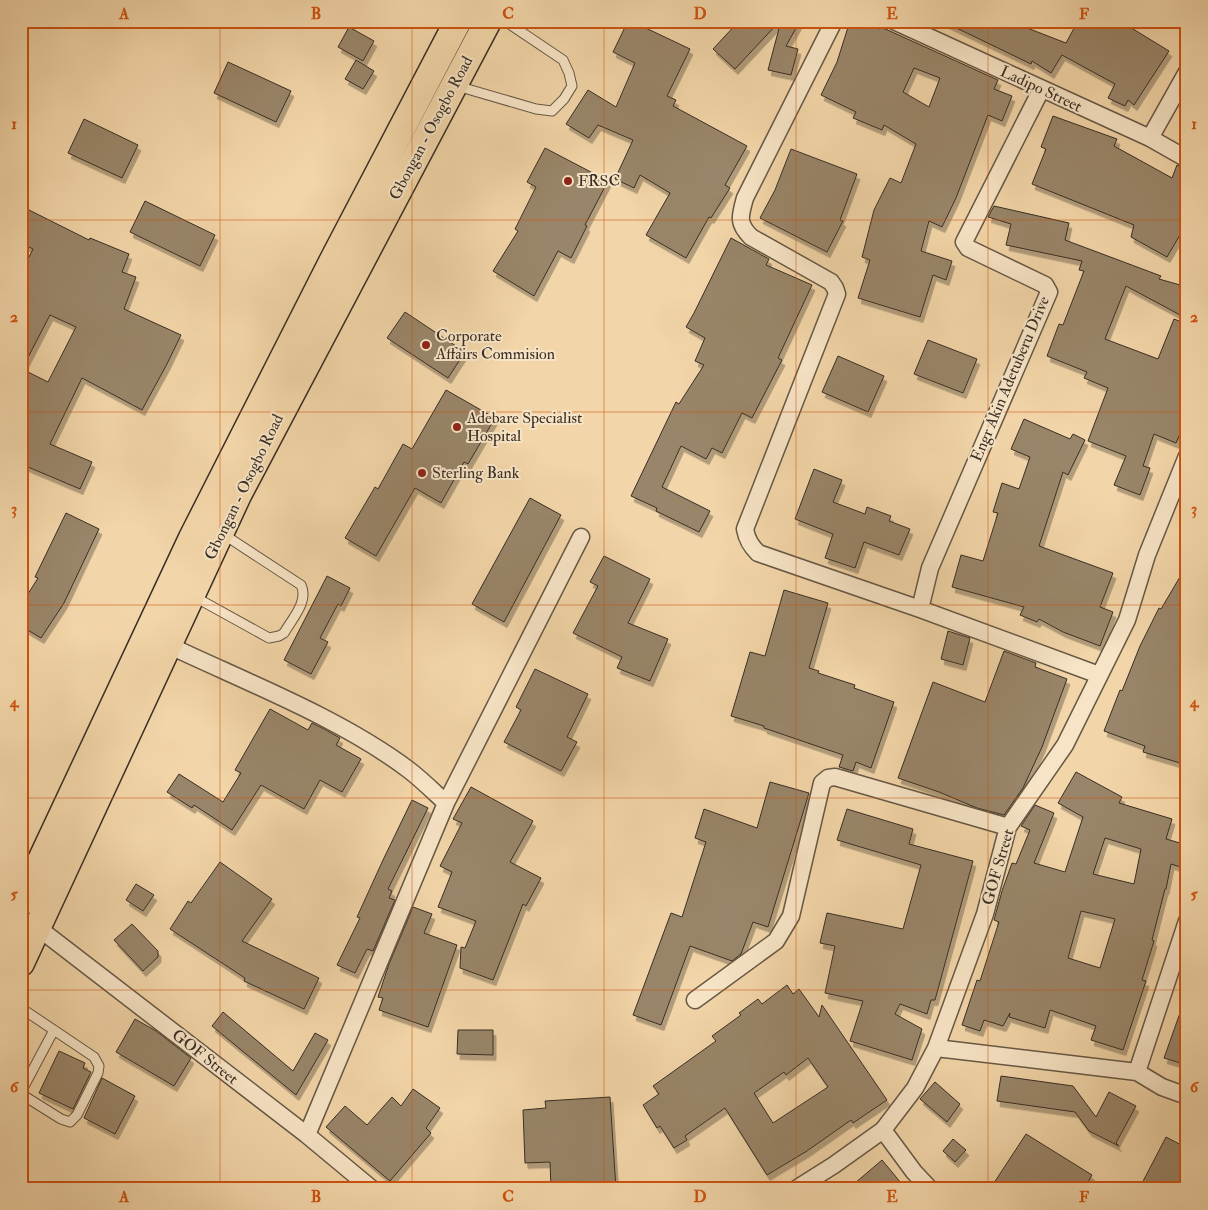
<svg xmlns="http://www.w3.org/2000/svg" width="1208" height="1210" font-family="'IM FELL Double Pica',serif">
  <defs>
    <filter id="shadow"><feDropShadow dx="3" dy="5.5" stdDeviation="0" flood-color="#0004"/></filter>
  </defs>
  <rect width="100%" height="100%" fill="#f2d5a8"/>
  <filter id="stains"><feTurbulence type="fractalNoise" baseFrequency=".004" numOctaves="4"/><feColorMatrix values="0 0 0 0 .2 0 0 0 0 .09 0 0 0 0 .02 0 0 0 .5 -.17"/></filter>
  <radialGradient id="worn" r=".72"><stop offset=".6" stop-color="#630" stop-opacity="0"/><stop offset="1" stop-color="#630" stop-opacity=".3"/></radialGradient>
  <!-- building -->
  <path fill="#998569" stroke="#382e24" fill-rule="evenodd" filter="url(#shadow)" d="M628 21H631L690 49 667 96 676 100 673 106 747 146 725 185 730 188 711 218 709 217 686 258 646 235 670 193 640 175 634 188 615 179 633 140 598 125 589 138 566 124 588 90 616 107 635 63 613 52Z
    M739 21H780L735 69 713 49Z
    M781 21H800L786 46 798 49 791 75 768 70Z
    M850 21H856L880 29 881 27 998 80 994 89 1012 96 1002 121 988 115 956 198 942 227 929 221 921 251 952 261 946 280 933 275 920 317 858 298 870 260 862 257 874 210 890 178 901 183 916 144 884 125 882 130 853 118 856 112 821 95 837 62ZM914 68 940 78 929 107 903 92Z
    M942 21H1009L1066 43 1078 21H1120L1169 51 1134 105 1128 100 1125 106 1108 98 1115 84 1062 55 1051 73 1032 61 1031 64Z
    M349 27 374 41 363 61 338 47Z
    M356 60 374 71 363 89 345 79Z
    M228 62 291 91 276 122 214 93Z
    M1053 116 1117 139 1114 146 1172 178 1177 165 1187 169V223L1167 257 1131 237 1134 225 1032 184 1046 149 1041 147Z
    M84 119 138 145 122 178 68 153Z
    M545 148 608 181 585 225 587 226 571 258 558 251 534 296 493 271 518 231 515 229 536 187 527 182Z
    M791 149 857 174 840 220 843 221 827 252 760 218 775 190Z
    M145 201 215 235 200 266 130 232Z
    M21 206 89 240 90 238 129 254 122 272 136 277 124 309 181 335 167 364 142 410 82 378 50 444 92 462 80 489 21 464V273L33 249 21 243ZM50 315 76 327 48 382 22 369Z
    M994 206 1069 223 1065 240 1161 276 1159 279 1187 287V307L1184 317 1126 286 1105 339 1158 359 1174 319 1187 324V388L1182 400 1187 403V418L1176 443 1154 434 1143 466 1150 468 1140 495 1114 485 1126 456 1088 441 1108 388 1084 378 1087 372 1047 356 1059 324 1063 325 1084 271 1079 270 1082 261 1006 245 1011 224 988 217Z
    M731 238 769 259 766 265 812 285 778 358 782 360 752 418 742 413 722 453 712 448 706 459 681 446 662 487 710 511 699 532 656 511 657 508 631 496 676 402 679 404 704 365 695 361 705 338 686 327 694 313Z
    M405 312 465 352 448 378 387 338Z
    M928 340 977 359 963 393 914 374Z
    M838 356 884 376 868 412 822 392Z
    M446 390 495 418 468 464 464 462 441 503 415 488 376 556 345 538 375 487 378 489 403 444 412 449Z
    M1024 419 1070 439 1073 434 1085 440 1068 475 1063 472 1039 546 1113 573 1100 607 1113 612 1100 646 1063 632 1039 619 1037 622 1020 615 1024 607 952 587 961 555 983 561 998 513 993 512 1002 483 1019 489 1030 457 1011 449Z
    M814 469 842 480 833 502 865 514 867 507 891 516 889 521 910 529 899 555 864 542 855 568 825 558 833 534 795 519Z
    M530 498 561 515 504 622 472 604Z
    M66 513 99 529 64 603 41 638 21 626V605L38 578 35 577Z
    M604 556 650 579 628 623 668 639 650 681 617 668 622 657 573 633 598 586 590 582Z
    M1187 565V765L1143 752 1145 746 1104 731 1120 690 1122 691 1140 646 1159 608 1161 609Z
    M327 576 350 588 341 606 338 604 320 638 328 642 311 674 284 660Z
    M784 590 828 603 809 668 819 671 818 673 855 685 854 688 894 702 871 768 856 762 853 771 839 767 843 755 764 728V726L731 716 750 652 765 656Z
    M948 631 970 638 963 665 941 659Z
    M1004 651 1036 663 1035 667 1067 679 1042 747 1023 788 1004 815 977 808 939 792 898 778 933 682 985 702Z
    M535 669 588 694 567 737 577 742 561 771 504 742 521 710 516 707Z
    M270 709 308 730 312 723 324 729 340 738 336 745 361 759 342 792 320 780 304 809 261 785 232 830 194 805 192 808 167 792 179 774 223 802 241 773 235 770Z
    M1076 772 1122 797 1119 803 1172 819 1166 839 1187 845V869L1171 864 1166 889H1165L1152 940 1154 941 1142 980 1146 981 1123 1050 1091 1040 1096 1026 1050 1010 1045 1028 1009 1017 1010 1013 1003 1026 984 1020 980 1031 962 1025 977 980 980 981 999 922 994 920 1002 891 1012 863 1016 864 1030 830 1021 826 1035 805 1054 813 1034 863 1065 872 1083 817 1058 803ZM1105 838 1141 849 1134 884 1093 874ZM1081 911 1115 919 1100 968 1068 958Z
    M770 782 809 793 768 927 753 922 741 954 732 961 690 946 661 1025 633 1015 671 913 682 917 706 842 695 838 704 809 757 828Z
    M471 787 533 821 510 862 541 878 526 906 523 904 493 980 460 968 461 947 465 948 476 921 438 907 452 872 440 866 462 823 453 819Z
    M412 800 428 808 388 889 392 891 389 898 395 900 373 951 367 949 355 973 337 965 360 918 357 917 383 860Z
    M847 809 913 829 909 844 973 861 935 1000H931L927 1014 900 1004 895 1014 922 1029 912 1060 850 1041 863 1001 825 993 835 946 820 943 827 913 903 929 921 865 837 840Z
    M220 862 272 899 242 941 319 978 304 1009 244 981 245 978 170 929 188 901 191 903Z
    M136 884 154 895 143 911 126 900Z
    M413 907 432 914 424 933 457 945 428 1027 379 1010 383 998 378 997 389 964Z
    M132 924 158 951V957L143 971 114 940Z
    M787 985 793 994 799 989 819 1017 822 1005 887 1100 853 1123 851 1120 807 1151 767 1175 725 1108 685 1136 687 1140 674 1148 660 1126 657 1128 643 1105 659 1094 653 1086 716 1041 712 1036 741 1015 739 1013 758 999 762 1004ZM808 1058 828 1087 773 1123 754 1093 784 1072 786 1075Z
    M1185 999H1187V1065L1164 1058Z
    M223 1012 293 1071 315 1033 328 1040 296 1095 212 1026Z
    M135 1019 156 1031 191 1058 174 1086 116 1052Z
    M458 1030H493V1055L457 1054Z
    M59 1051 85 1063 83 1068 91 1072 73 1109 39 1093Z
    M1001 1076 1073 1086 1096 1117 1109 1092 1136 1106 1116 1143 1119 1146 1089 1131 1075 1112 997 1101Z
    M102 1078 135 1096 115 1134 84 1118Z
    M935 1082 960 1104 947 1122 920 1099Z
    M413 1089 440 1108 426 1128 431 1133 390 1181 326 1127 345 1106 367 1125 392 1097 401 1106Z
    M610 1097 616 1189H551L550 1162 525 1163 523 1110 546 1108 545 1101Z
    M1026 1134 1092 1175 1084 1189H990Z
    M1166 1137 1187 1148V1178L1181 1189H1139Z
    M953 1139 966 1150 955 1162 943 1151Z
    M882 1160 906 1189H848Z"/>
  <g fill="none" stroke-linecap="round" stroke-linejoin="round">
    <defs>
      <path id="lane" d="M457 86 536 109 552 111 564 99 572 86 569 73 563 60 505 21
        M193 596 269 638 279 636 284 633C292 619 309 601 301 585L223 534
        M21 1008 94 1057 99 1066 98 1073 77 1115 70 1122 61 1119 21 1094
        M21 1092 54 1030"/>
      <path id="street" d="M834 21 745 198C740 216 737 223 751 237L831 282 835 288 837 294 745 529C747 540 751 546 758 553L920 609 1099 675
        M894 21 1150 138 1187 159
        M1150 138 1187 72
        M920 609 930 568 1049 292 1045 285 968 248 964 242 1041 90
        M168 645C246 682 340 718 409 770 422 780 434 792 446 803
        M37 927 307 1135 372 1189
        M695 1000 776 941 791 916 822 783 828 778 835 777 1008 827
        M936 1048 1137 1072 1162 1087 1187 1096
        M1137 1072 1187 921
        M883 1130 914 1172 930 1189
        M307 1135 446 803 581 537
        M796 1189 834 1165 883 1130 915 1088 936 1048 985 914 1008 827 1065 745 1127 620 1147 555 1187 456"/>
      <path id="primary" d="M21 903 192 538 333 260 458 21
        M21 963 238 495 488 21"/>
    </defs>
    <!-- lane casing -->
    <use href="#lane" stroke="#665845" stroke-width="11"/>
    <!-- street casing -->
    <use href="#street" stroke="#665845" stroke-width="19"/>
    <!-- primary casing -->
    <use href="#primary" stroke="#382e24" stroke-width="29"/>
    <!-- lane -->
    <use href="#lane" stroke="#f7e4c6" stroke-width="9"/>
    <!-- street -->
    <use href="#street" stroke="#f7e4c6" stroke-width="16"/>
    <!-- primary -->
    <use href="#primary" stroke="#f2d5a8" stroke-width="26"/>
  </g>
  <!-- grid -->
  <path fill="none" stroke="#ce5310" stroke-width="1" stroke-opacity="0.55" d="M220 21V1189M412 21V1189M604 21V1189M796 21V1189M988 21V1189M21 220H1187M21 412H1187M21 605H1187M21 798H1187M21 990H1187"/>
  <!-- markers -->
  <g fill="#8f2418" stroke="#f7e4c6" stroke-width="2">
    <circle cx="568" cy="181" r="5"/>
    <circle cx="426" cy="345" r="5"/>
    <circle cx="457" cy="427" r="5"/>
    <circle cx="422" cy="473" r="5"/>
  </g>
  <g text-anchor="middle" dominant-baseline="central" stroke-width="4" stroke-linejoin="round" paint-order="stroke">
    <!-- street labels -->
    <g font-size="16" fill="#382e24" stroke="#f7e4c6">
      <text transform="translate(1041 89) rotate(25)">Ladipo Street</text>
      <text transform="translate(431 128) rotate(-62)">Gbongan - Osogbo Road</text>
      <text transform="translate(1010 379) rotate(-67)">Engr Akin Adetuberu Drive</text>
      <text transform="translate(244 487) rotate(-64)">Gbongan - Osogbo Road</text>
      <text transform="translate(998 867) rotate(-74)">GOF Street</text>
      <text transform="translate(205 1057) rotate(38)">GOF Street</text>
    </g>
    <!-- poi labels -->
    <g font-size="16" fill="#382e24" stroke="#f7e4c6" text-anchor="start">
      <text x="578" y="181">FRSC</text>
      <text x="436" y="336">Corporate<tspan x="436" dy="18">Affairs Commision</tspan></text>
      <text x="467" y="418">Adebare Specialist<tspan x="467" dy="18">Hospital</tspan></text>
      <text x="432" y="473">Sterling Bank</text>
    </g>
  </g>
  <!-- margin -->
  <rect width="1208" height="1210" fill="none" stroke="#f2d5a8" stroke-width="55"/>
  <rect x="28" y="28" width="1152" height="1154" fill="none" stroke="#ce5310" stroke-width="2"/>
  <g font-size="16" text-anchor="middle" font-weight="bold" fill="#ce5310">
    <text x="124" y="19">A</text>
    <text x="316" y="19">B</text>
    <text x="508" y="19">C</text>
    <text x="700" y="19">D</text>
    <text x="892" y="19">E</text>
    <text x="1084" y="19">F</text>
    <text x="14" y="129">1</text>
    <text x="1194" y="129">1</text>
    <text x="14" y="322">2</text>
    <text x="1194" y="322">2</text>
    <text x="14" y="514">3</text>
    <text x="1194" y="514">3</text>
    <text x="14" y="707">4</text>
    <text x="1194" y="707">4</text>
    <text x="14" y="899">5</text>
    <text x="1194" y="899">5</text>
    <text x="14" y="1092">6</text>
    <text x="1194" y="1092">6</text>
    <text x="124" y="1202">A</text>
    <text x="316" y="1202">B</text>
    <text x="508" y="1202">C</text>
    <text x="700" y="1202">D</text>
    <text x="892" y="1202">E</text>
    <text x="1084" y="1202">F</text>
  </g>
  <rect width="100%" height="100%" filter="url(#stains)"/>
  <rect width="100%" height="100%" fill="url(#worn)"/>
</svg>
